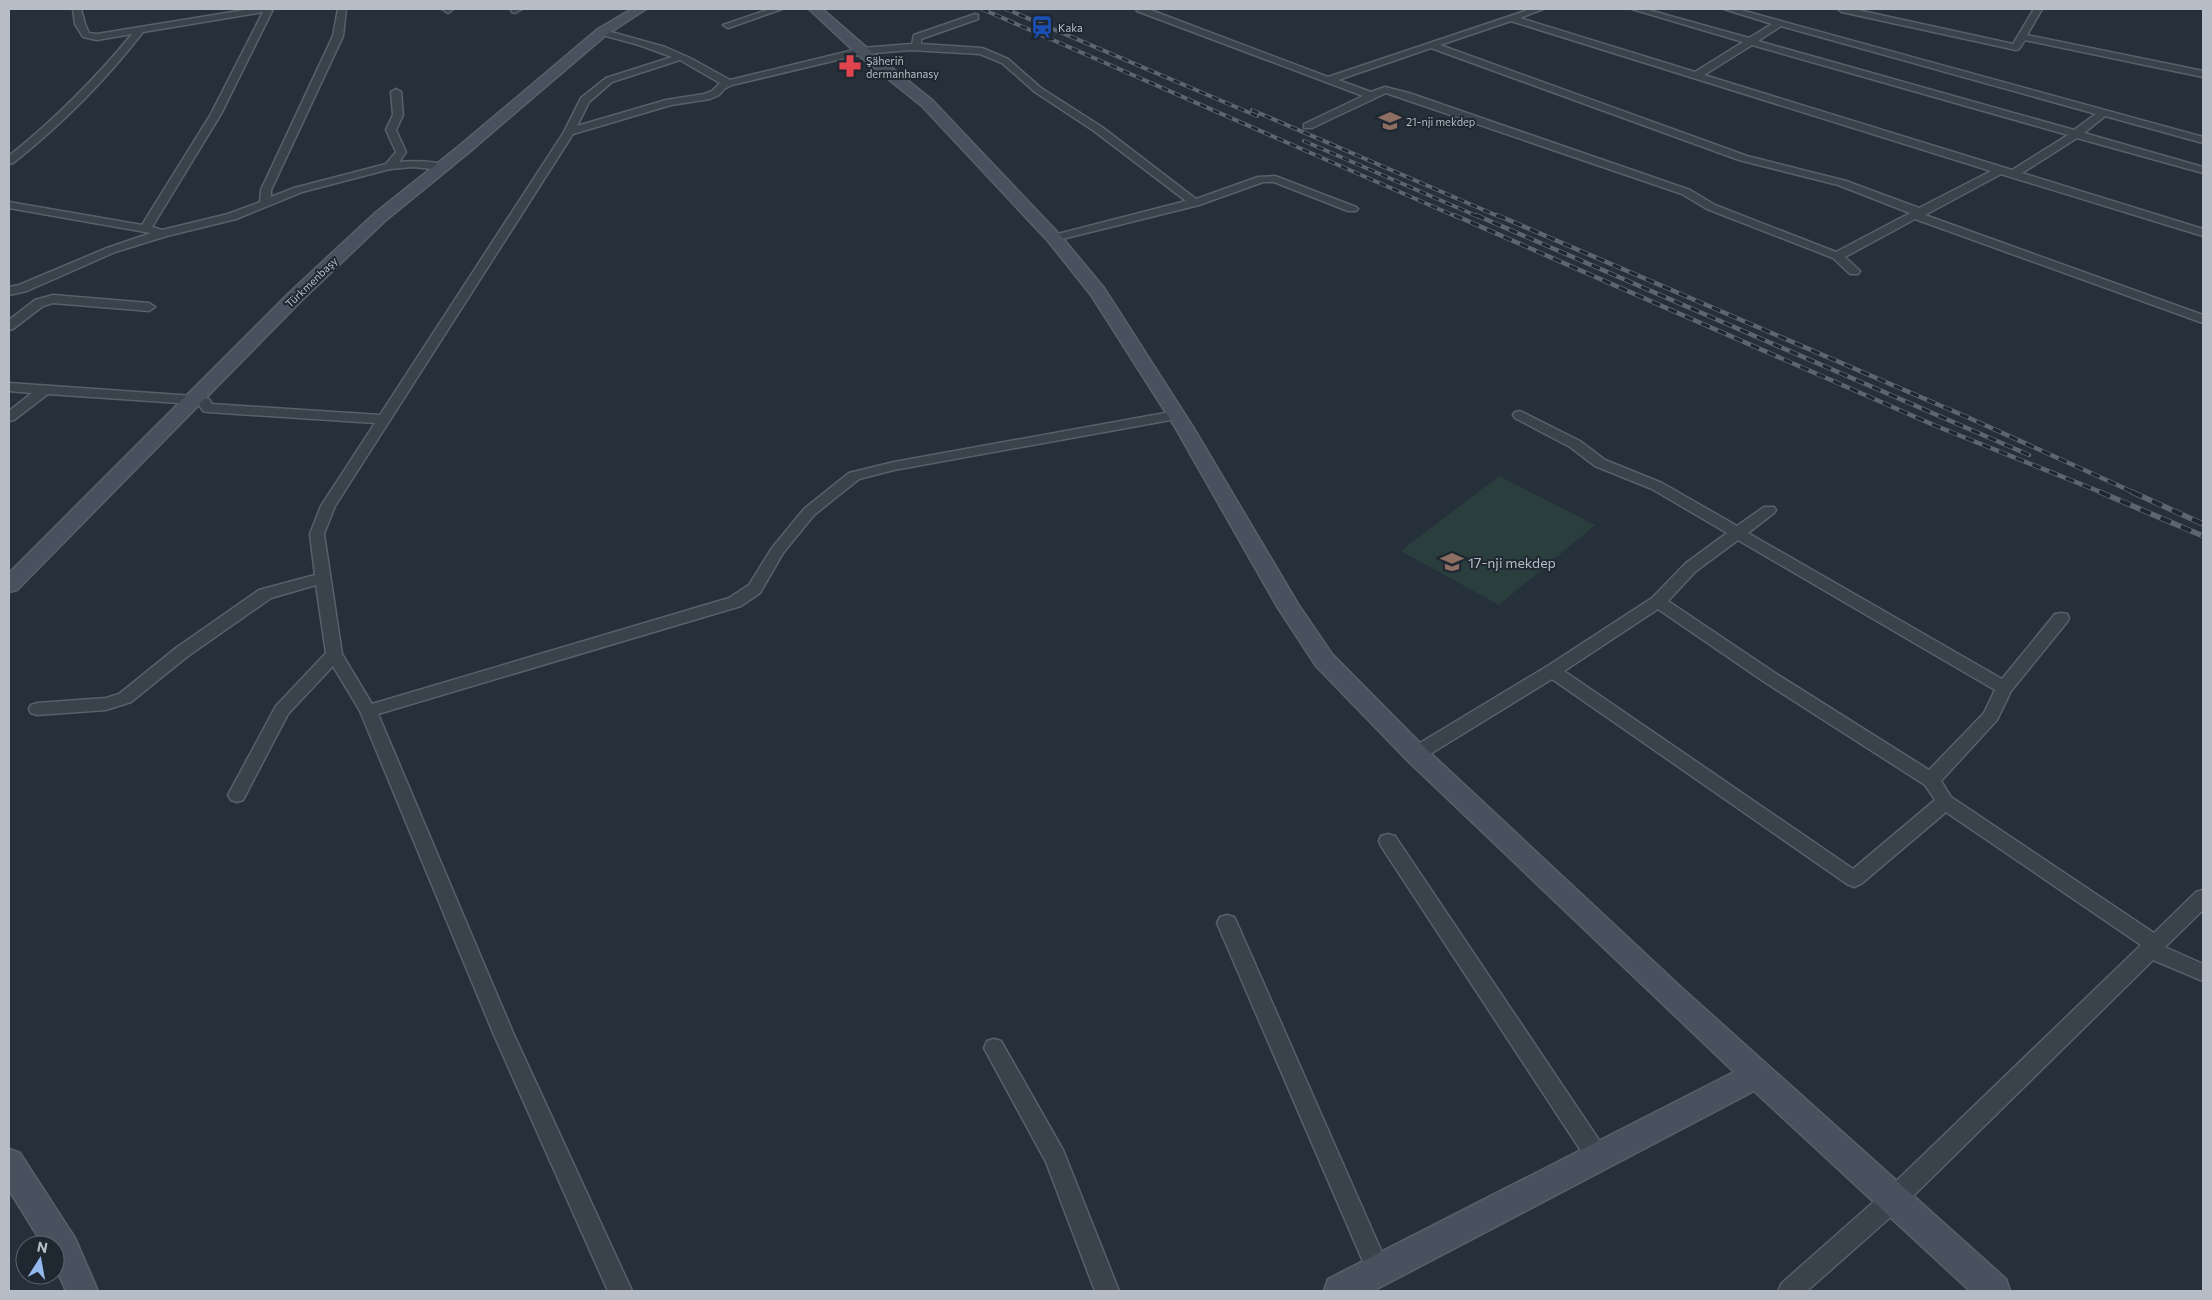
<svg xmlns="http://www.w3.org/2000/svg" width="2212" height="1300" font-family="Commissioner,sans-serif">
  <rect width="100%" height="100%" fill="#26303b"/>
  <!-- green -->
  <path fill="#2b3e3e" d="M1499 476 1595 525 1499 605 1401 551Z"/>
  <g fill="none" stroke-linecap="round" stroke-linejoin="round">
    <defs>
      <path id="street" d="M73 9H81L85 24 89 33 97 34 251 9H273L221 114 152 227 162 230 228 214 260 202 261 190 333 36 338 9H346L343 36 271 190V197L294 188 386 164 396 152 386 130 393 115 391 92 396 89 401 92 403 115 396 130 406 152 399 162C410 161 439 160 447 167L442 170 413 167 390 169 302 192 236 219 167 236 115 252 27 291 9 295V287L19 285 107 248 151 233 9 208V202L142 225 211 114 263 12 143 32C105 81 61 125 13 163L9 164V156C54 120 95 79 132 34L97 40 83 37 75 24Z
        M442 9H452V10L448 13Z
        M511 9H522L515 13 512 12Z
        M770 9H782L731 27 728 28 723 25Z
        M1136 9H1148L1328 77 1531 9H1543L1520 18 1695 72 1743 42 1632 9H1645L1749 38 1772 24 1724 9H1737L2203 137V143L2105 116 2084 133 2203 167V173L2077 138 2022 173 2203 229V236L2001 174 1925 215 2203 315V323L1915 219 1845 257 1860 271 1858 274H1850L1833 258 1707 209 1682 194 1386 93 1312 128H1304V124L1363 96 1137 11ZM1511 21 1991 171 1919 208 1846 181 1747 156 1440 45ZM1781 26 2096 114 2074 130 1758 41ZM1752 45 2068 135 2012 170 1704 75ZM1431 48 1739 160 1838 185 1910 213 1836 252 1715 205 1690 190 1409 93 1385 87 1371 92 1338 80Z
        M1838 9H1853L2013 44 2034 9H2042L2027 35 2203 71V77L2025 40 2019 49 2016 50 1842 12Z
        M975 14 978 15V19L921 39V44L982 48 1008 59 1041 88 1102 127 1196 199 1258 177 1275 176 1356 207 1358 209 1356 211H1348L1274 182H1263L1199 205 1054 241 1050 240 1048 238 1050 236 1186 201 1094 131 1035 92 1002 63 980 54 911 50 862 54 732 85 724 89 719 95 710 99 671 105 573 134 335 506 324 534 342 654 372 704 729 598 749 585 772 548 804 509 849 473 894 462 1176 411 1183 415 1176 419 894 470 859 479 814 515 783 553 760 593 741 606 378 714 514 1035 632 1291H608L494 1035 360 711 333 666 288 714 243 800 237 802 231 800 228 795 276 706 326 653 316 585 271 598 188 656 131 702 106 710 37 715 31 713 29 709 31 705 37 703 106 698 119 694 176 648 259 590 315 575 310 534 321 506 375 423 208 412 203 411 199 405 194 404 48 394 14 420 9 421V411L32 393 9 391V383L194 396 209 399 212 404 380 415 564 132 581 98 606 78 672 57 639 45 599 34V30L615 33 665 47 690 58 730 80 862 48 912 44 914 35ZM680 60 720 83 712 91 704 94 666 100 577 126 589 102 612 82Z
        M53 295 149 303 155 307 149 311 53 303 43 306 13 329 9 330V320L35 300Z
        M1520 411 1580 441 1605 460 1662 483 1737 526 1764 507H1774L1776 510 1774 513 1748 533 2002 679 2055 614 2061 613 2067 614 2069 618 2067 622 2011 691 1997 720 1941 781 1951 797 2154 933 2196 892 2203 890V910L2165 947 2203 964V981L2153 960 1903 1206 1807 1291H1778L1782 1283 1887 1190 2141 945 1946 812 1861 884 1854 887 1847 884 1552 679 1422 759 1416 761 1410 759 1407 754 1410 749 1546 667 1652 598 1686 563 1727 533 1652 489 1595 466 1570 447 1515 418 1513 415 1515 412ZM1738 540 1995 690 1984 713 1929 770 1775 673 1668 601 1696 571ZM1658 609 1763 681 1925 785 1935 800 1853 869 1564 671Z
        M1388 834 1395 836 1607 1152 1610 1159 1607 1166 1599 1169 1591 1166 1381 846 1379 841 1381 836Z
        M1227 915 1234 917 1237 923 1387 1264 1391 1272 1387 1280 1379 1284 1371 1280 1217 923 1220 917Z
        M994 1039 1001 1041 1063 1150 1119 1291H1095L1046 1162 984 1048 987 1041Z"/>
      <path id="secondary" d="M632 9H646L606 35 468 153 386 220 301 301 17 590 9 592V573L289 293 374 214 458 147 598 29Z
        M809 9H822L867 48 932 100 1060 235 1104 288 1193 427 1298 604 1332 654 1425 748 1684 990 2006 1279 2010 1291H1970L1754 1091 1373 1291H1324L1328 1279 1734 1072 1407 760 1316 666 1278 608 1175 427 1091 295 1048 241 922 106 857 54Z
        M9 1149 20 1153 75 1238 98 1291H66L55 1266V1245H43L9 1190Z"/>
    </defs>
    <!-- street casing -->
    <use href="#street" stroke="#58606a" stroke-width="3"/>
    <!-- secondary casing -->
    <use href="#secondary" stroke="#58606a" stroke-width="3"/>
    <!-- street -->
    <use href="#street" fill="#3a424c" fill-rule="evenodd"/>
    <!-- secondary -->
    <use href="#secondary" fill="#48515e" fill-rule="evenodd"/>
    <defs>
      <path id="rail-far2" d="M982 9 1457 217
        M1006 9 1257 116
        M1252 110 1500 217
        M1304 141 1479 217"/>
      <path id="rail-far1" d="M1454 215 1936 426 2103 493
        M1476 215 2029 455
        M1497 215 1967 417 2135 493"/>
      <path id="rail" d="M2100 492 2203 536
        M2132 492 2203 524"/>
    </defs>
    <!-- rail-far2 casing -->
    <use href="#rail-far2" stroke="#5c6672" stroke-width="4"/>
    <!-- rail-far1 casing -->
    <use href="#rail-far1" stroke="#5c6672" stroke-width="4.5"/>
    <!-- rail casing -->
    <use href="#rail" stroke="#5c6672" stroke-width="5.5"/>
    <!-- rail-far2 -->
    <use href="#rail-far2" stroke="#1f2731" stroke-width="2.5" stroke-dasharray="7" stroke-linecap="butt"/>
    <!-- rail-far1 -->
    <use href="#rail-far1" stroke="#1f2731" stroke-width="3" stroke-dasharray="9" stroke-linecap="butt"/>
    <!-- rail -->
    <use href="#rail" stroke="#1f2731" stroke-width="4" stroke-dasharray="11" stroke-linecap="butt"/>
  </g>
  <!-- icons -->
  <defs>
    <symbol id="station-bare" viewBox="-9 -9 18 18"><path d="M-3-6H3Q5-6 5-4V2Q5 4 3 4L4.5 6H3L1.5 4h-3L-3 6H-4.5L-3 4Q-5 4-5 2V-4Q-5-6-3-6ZM-3.5-4v3h7v-3ZM-3.5 1v1.5H-2V1ZM2 1v1.5H3.5V1Z" fill="#1a4fb4" stroke="#1f2731" stroke-width="2.5" paint-order="stroke"/></symbol>
    <symbol id="pharmacy-bare" viewBox="-9 -9 18 18"><path d="M-2-6h4v4h4v4h-4v4h-4v-4h-4v-4h4Z" fill="#e0444e" stroke="#1f2731" stroke-width="2.5" paint-order="stroke"/></symbol>
    <symbol id="school-bare" viewBox="-9 -9 18 18"><path d="M0-5L7-2L0 1L-7-2ZM-4 1L0 2.5L4 1V4Q0 6-4 4Z" fill="#8d6e63" stroke="#1f2731" stroke-width="2.5" paint-order="stroke"/></symbol>
  </defs>
  <g fill-rule="evenodd">
    <use href="#station-bare" x="1026" y="11" width="32" height="32"/>
    <use href="#pharmacy-bare" x="834" y="50" width="32" height="32"/>
    <use href="#school-bare" x="1374" y="105" width="32" height="32"/>
    <use href="#school-bare" x="1436" y="546" width="32" height="32"/>
  </g>
  <g text-anchor="middle" dominant-baseline="central" stroke-width="4" stroke-linejoin="round" paint-order="stroke">
    <!-- far-poi labels -->
    <g font-size="11" fill="#b6bdc7" stroke="#1f2731" text-anchor="start">
      <text x="1058" y="27">Kaka</text>
      <text x="866" y="60">Şäheriň<tspan x="866" dy="13">dermanhanasy</tspan></text>
      <text x="1406" y="121">21-nji mekdep</text>
    </g>
    <!-- far-street labels -->
    <g font-size="11" fill="#b6bdc7" stroke="#1f2731">
      <text transform="translate(311 282) rotate(-44)">Türkmenbaşy</text>
    </g>
    <!-- poi labels -->
    <g font-size="14" fill="#b6bdc7" stroke="#1f2731" text-anchor="start">
      <text x="1468" y="562">17-nji mekdep</text>
    </g>
  </g>
  <!-- border -->
  <rect width="2212" height="1300" fill="none" stroke="#b6bdc7" stroke-width="20"/>
  <!-- north arrow -->
  <g transform="translate(40 1260) rotate(11)"><circle r="24" fill="#1f2731" stroke="#5b636d"/>
  <path d="M0-4L9 19L0 12L-9 19Z" fill="#94b9ed"/>
  <text y="-8" font-size="14" font-weight="bold" text-anchor="middle" fill="#b6bdc7">N</text>
  </g>
</svg>
